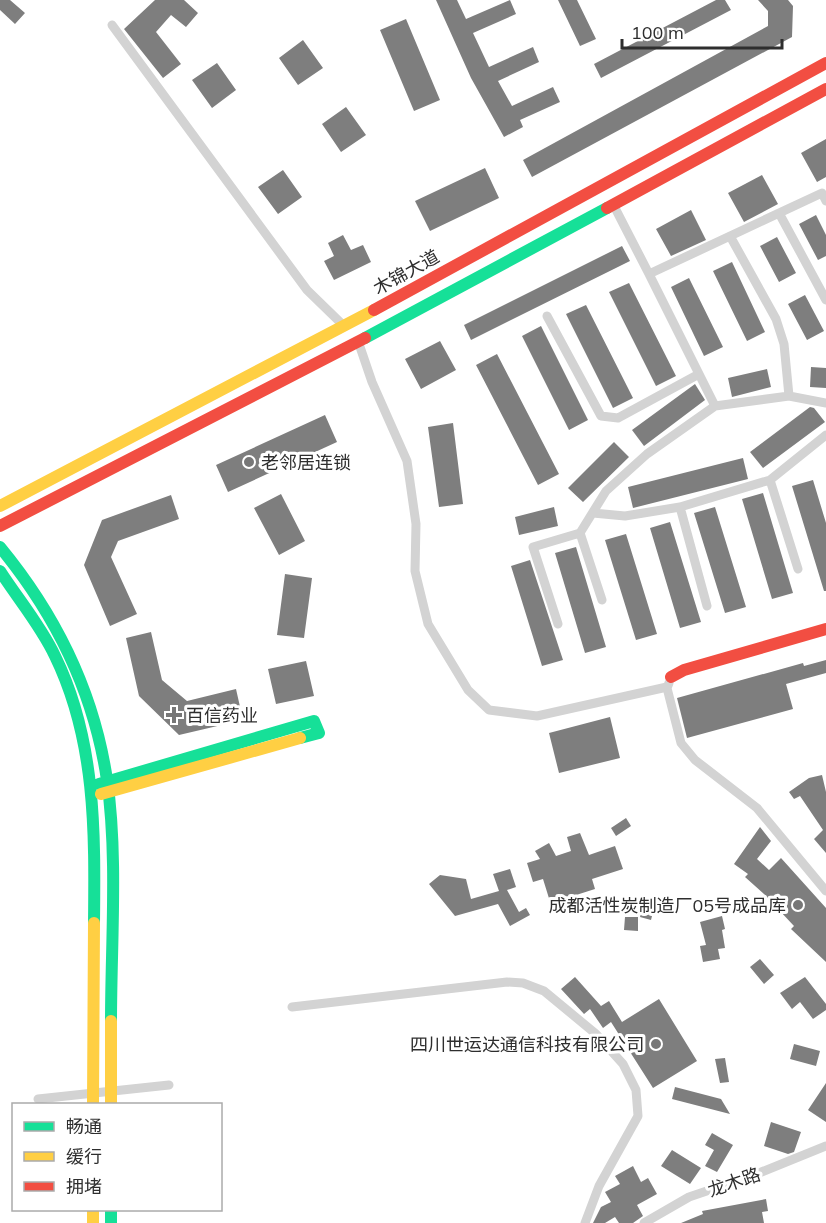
<svg xmlns="http://www.w3.org/2000/svg" width="826" height="1223" font-family="Mulish,'Noto Sans SC',sans-serif">
  <rect width="100%" height="100%" fill="#fff"/>
  <!-- building -->
  <path fill="#7e7e7e" d="M0 0H10L25 13 15 24 0 10Z
    M155 0H184L198 13 186 27 171 15 156 32 181 64 163 78 124 29Z
    M436 0H457L466 19 510 0 516 14 473 33 489 67 533 47 539 62 498 81 512 106 553 87 560 102 520 120 523 127 504 137 471 78Z
    M558 0H577L596 39 580 46Z
    M716 0H725L731 10 601 78 594 64Z
    M758 0H788L793 6 792 37 532 177 523 160 768 26V11Z
    M406 19 440 100 414 111 380 30Z
    M303 40 323 68 298 85 279 58Z
    M217 63 236 90 212 108 192 80Z
    M346 107 366 135 341 152 322 124Z
    M826 139V177L817 182 801 153Z
    M485 168 499 198 430 231 415 201Z
    M283 170 302 197 278 214 258 187Z
    M762 175 778 204 744 222 728 193Z
    M691 210 706 240 671 256 656 229Z
    M816 215 826 235V256L818 260 799 224Z
    M343 235 351 250 363 245 371 262 334 280 324 261 334 256 328 243Z
    M777 237 796 273 779 282 760 246Z
    M622 246 630 261 471 340 464 325Z
    M732 262 765 332 747 341 713 271Z
    M689 278 723 347 704 356 671 287Z
    M629 283 676 376 656 386 609 292Z
    M805 295 824 331 807 340 788 304Z
    M586 305 633 398 613 408 566 314Z
    M541 326 588 420 569 430 522 336Z
    M440 341 456 370 421 389 405 359Z
    M497 354 559 474 538 485 476 365Z
    M811 367 826 368V388L810 387Z
    M767 369 771 387 732 397 728 378Z
    M695 384 705 400 644 446 632 430Z
    M810 407 814 408 825 422 763 468 750 452Z
    M325 415 337 442 228 492 216 465Z
    M453 423 463 504 439 507 428 427Z
    M614 442 629 457 583 502 568 488Z
    M743 458 748 479 633 508 628 487Z
    M813 480 826 523V591H824L792 486Z
    M763 493 793 593 772 599 742 499Z
    M281 494 305 541 279 555 254 508Z
    M171 495 179 519 118 541 111 557 137 614 110 626 84 565 102 520Z
    M554 507 558 526 519 535 515 517Z
    M715 507 746 607 725 613 694 513Z
    M670 522 701 622 680 628 650 528Z
    M626 534 657 634 636 640 605 540Z
    M576 547 606 647 585 653 555 553Z
    M530 560 563 660 542 666 511 566Z
    M285 574 312 578 304 638 277 635Z
    M151 632 162 680 187 701 236 689 243 720 179 735 139 696 126 638Z
    M826 660V673L786 684 793 709 687 738 677 698 803 663 804 666Z
    M306 661 314 696 276 704 268 669Z
    M610 717 620 758 559 773 549 733Z
    M822 775 826 792V853L814 839 823 830 800 796 794 799 789 792 809 778Z
    M626 818 631 826 616 836 611 828Z
    M760 827 771 841 757 859 769 870 781 858 826 908V962L791 929 794 926 764 894 745 877 748 874 734 864Z
    M580 833 589 855 615 846 623 869 592 879 595 889 573 896 574 901 552 908 543 879 533 882 527 863 540 859 535 851 549 843 556 856 571 851 567 837Z
    M510 869 516 887 507 890 519 912 526 908 530 915 510 926 498 904 455 916 429 884 440 875 466 879 471 899 499 891 493 874Z
    M646 897 656 900 651 920 640 917Z
    M722 916 725 929 722 930 725 948 718 949 720 959 703 962 700 946 706 945 700 922Z
    M625 917H638V931L624 930Z
    M760 959 774 975 764 984 750 967Z
    M575 977 601 1006 609 1001 622 1022 659 999 697 1061 653 1088 611 1022 603 1028 590 1009 584 1014 561 989Z
    M805 977 826 1004V1010L813 1019 800 1002 792 1009 780 993Z
    M794 1044 820 1051 816 1066 790 1059Z
    M725 1058 729 1082 720 1083 715 1059Z
    M826 1083V1122L808 1110Z
    M675 1087 721 1099 730 1114 672 1099Z
    M771 1122 801 1132 794 1152 788 1154 764 1146Z
    M712 1133 733 1145 717 1172 705 1166 714 1150 705 1145Z
    M672 1150 701 1168 690 1184 661 1166Z
    M633 1166 641 1182 648 1178 657 1194 637 1205 643 1216 633 1223H619L615 1217 605 1223H593L601 1207 611 1202 605 1192 620 1184 615 1176Z
    M766 1199 768 1211 762 1212 764 1223H681L703 1214 702 1211Z"/>
  <g fill="none" stroke-linecap="round" stroke-linejoin="round">
    <!-- street -->
    <path stroke="#d3d3d3" stroke-width="9" d="M112 25 307 290 344 326
      M614 206 649 274
      M779 213 826 300
      M730 236 776 319 784 344 789 396
      M547 316 601 416 618 418 699 374
      M358 341 372 382 407 461 416 524 415 571 428 624 468 690 489 710 537 716 667 687
      M715 406 649 274 822 193 826 201
      M770 480 798 569
      M680 507 707 606
      M593 513 625 516 680 507 770 480 826 435
      M580 533 602 600
      M558 624 533 547 580 533 606 491 647 454 715 406 789 396 826 403
      M669 683 667 688 681 743 695 760 757 808 826 891
      M292 1007 507 982 523 983 544 991 596 1034 623 1064 636 1090 638 1116 599 1186 585 1223
      M38 1099 169 1085
      M644 1223 689 1197 754 1175 826 1146"/>
    <!-- fast -->
    <path stroke="#16e098" stroke-width="12" d="M365 338 607 208
      M0 547C56 615 94 692 107 780 118 856 111 944 111 1021
      M0 571C18 599 41 626 55 656 96 740 95 832 94 923
      M99 784 314 721 319 733 300 738
      M111 1210V1223"/>
    <!-- slow -->
    <path stroke="#ffcf43" stroke-width="12" d="M0 506 374 310
      M101 794 300 738
      M111 1021V1104
      M93 1104 94 923
      M93 1210V1223"/>
    <!-- jam -->
    <path stroke="#f24e42" stroke-width="12" d="M607 208 826 89
      M374 310 826 63
      M0 526 365 338
      M671 677 684 670 826 629"/>
  </g>
  <!-- markers -->
  <g fill="#777" stroke="#fff" stroke-width="2">
    <circle cx="249" cy="462" r="6"/>
    <path d="M171 706h6v6h6v6h-6v6h-6v-6h-6v-6h6z"/>
    <circle cx="798" cy="905" r="6"/>
    <circle cx="656" cy="1044" r="6"/>
  </g>
  <g text-anchor="middle" dominant-baseline="central" stroke-width="6" stroke-linejoin="round" paint-order="stroke">
    <!-- street labels -->
    <g font-size="18" fill="#2e2e2e" stroke="#fff">
      <text transform="translate(406 272) rotate(-29)">木锦大道</text>
      <text transform="translate(734 1182) rotate(-19)">龙木路</text>
    </g>
    <!-- poi labels -->
    <g font-size="18" fill="#2e2e2e" stroke="#fff" text-anchor="start">
      <text x="261" y="462">老邻居连锁</text>
      <text x="186" y="715">百信药业</text>
      <text x="786" y="905" text-anchor="end">成都活性炭制造厂05号成品库</text>
      <text x="644" y="1044" text-anchor="end">四川世运达通信科技有限公司</text>
    </g>
  </g>
  <!-- legend -->
  <rect x="12" y="1103" width="210" height="108" fill="#ffffff" stroke="#ababab" stroke-width="1.5"/>
  <rect x="24" y="1122" width="30" height="9" fill="#16e098" stroke="#ababab" stroke-width="1.5"/>
  <text x="66" y="1133" font-size="18" fill="#2e2e2e">畅通</text>
  <rect x="24" y="1152" width="30" height="9" fill="#ffcf43" stroke="#ababab" stroke-width="1.5"/>
  <text x="66" y="1163" font-size="18" fill="#2e2e2e">缓行</text>
  <rect x="24" y="1182" width="30" height="9" fill="#f24e42" stroke="#ababab" stroke-width="1.5"/>
  <text x="66" y="1193" font-size="18" fill="#2e2e2e">拥堵</text>
  <!-- scale -->
  <path d="M622 39v9h160v-9" fill="none" stroke="#2e2e2e" stroke-width="3"/>
  <text x="631" y="39" font-size="18" fill="#2e2e2e" stroke="#ffffff" stroke-width="4.5" paint-order="stroke">100 m</text>
</svg>
